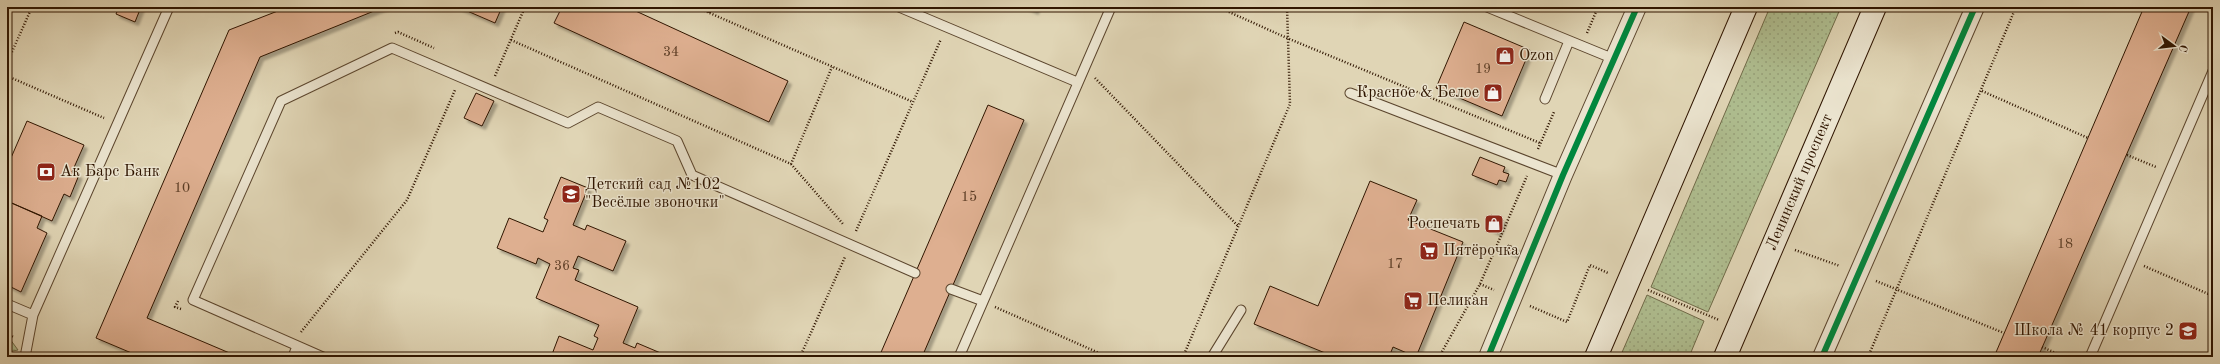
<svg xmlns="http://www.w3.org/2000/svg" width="2220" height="364" font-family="'Old Standard TT',serif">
  <defs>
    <pattern id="grass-dots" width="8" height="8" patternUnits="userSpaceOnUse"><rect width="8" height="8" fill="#afbe90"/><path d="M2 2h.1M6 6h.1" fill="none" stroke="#97a27a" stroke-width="1.8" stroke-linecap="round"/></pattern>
    <filter id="shadow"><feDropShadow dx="3.5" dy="3.5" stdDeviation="1" flood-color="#0004"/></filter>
  </defs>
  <rect width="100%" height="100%" fill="#e0d5b5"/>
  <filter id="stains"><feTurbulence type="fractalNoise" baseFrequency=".005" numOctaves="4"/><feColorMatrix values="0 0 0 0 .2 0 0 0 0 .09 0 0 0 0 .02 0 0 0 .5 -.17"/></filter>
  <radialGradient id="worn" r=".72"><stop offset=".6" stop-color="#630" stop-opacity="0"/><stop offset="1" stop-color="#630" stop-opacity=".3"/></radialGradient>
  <!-- grass -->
  <path fill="url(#grass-dots)" stroke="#6f6a48" d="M1770 7H1841L1708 312 1651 287Z
    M1647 295 1704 321 1689 357H1620Z
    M7 335 18 350 7 352Z"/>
  <!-- building -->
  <path fill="#deaf90" stroke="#2f1500" filter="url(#shadow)" d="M119 7H141L135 22 116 14Z
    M288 7H384L260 57 147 318 239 357H141L96 338 229 30Z
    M458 7H502L495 23Z
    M562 7H627L788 81 769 122 554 23Z
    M1026 7H1036L1035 11Z
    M2144 7H2191L2038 357H1994Z
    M1464 22 1530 50 1502 116 1436 88Z
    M476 93 494 101 482 126 464 118Z
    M988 105 1024 120 922 357H879Z
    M27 121 84 145 72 172 79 175 70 197 64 194 52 221 7 201V167Z
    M1480 157 1505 167 1503 172 1509 174 1506 182 1499 180 1497 185 1472 175Z
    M561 177 588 188 573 225 585 230 587 225 626 241 613 271 578 256 573 268 579 270 575 280 638 307 623 343 635 348 637 343 670 357H551L559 336 593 350 598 338 594 336 599 325 536 298 550 264 538 258 536 264 497 248 509 218 543 232 548 220 544 218Z
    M1370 181 1417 200 1408 220 1463 242 1416 357 1393 347 1389 357H1335L1254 324 1270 286 1318 306Z
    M7 201 42 216 37 228 47 233 21 292 7 285Z
    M1491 215 1503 220 1498 233 1486 227Z
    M1508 245 1517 248 1515 255 1506 251Z"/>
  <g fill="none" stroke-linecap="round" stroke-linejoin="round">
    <defs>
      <path id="service" d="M899 7 1077 82
        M1487 7 1614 59
        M1350 93 1563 175
        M1545 99 1569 41
        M951 289 983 301
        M7 304 33 315
        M25 357 33 315 169 7
        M293 357 297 346
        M323 357 193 300 281 101 392 48 568 123 598 107 677 141 692 175 915 273
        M959 357 1111 7
        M1212 357 1241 310
        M2090 357 2213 71"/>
      <path id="minor" d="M1488 357 1563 175 1637 7
        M1822 357 1975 7"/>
      <g id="secondary">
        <path d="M1596 357 1746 7"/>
        <path id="s1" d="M1725 357 1875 7"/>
      </g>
    </defs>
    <!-- service casing -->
    <use href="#service" stroke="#5b452d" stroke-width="11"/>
    <!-- minor casing -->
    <use href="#minor" stroke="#5b452d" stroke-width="20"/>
    <!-- secondary casing -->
    <use href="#secondary" stroke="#2f1500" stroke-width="24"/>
    <!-- path -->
    <path stroke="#2f1500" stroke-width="2.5" stroke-dasharray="1 2" stroke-linecap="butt" d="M696 7 913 102
      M1218 7 1287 38 1540 143
      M709 13 712 7
      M395 33 398 32 434 48
      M1587 33 1598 7
      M511 40 791 164 832 67
      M2210 57 2213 50
      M7 63 32 7
      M7 76 104 118
      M495 76 525 7
      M1095 78 1238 226
      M1982 91 2088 138
      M1538 149 1554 112
      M2127 155 2156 167
      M791 164 843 224
      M856 231 941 39
      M1795 250 1840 266
      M2144 266 2213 296
      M1876 281 2004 333
      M1480 284 1494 290
      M1648 290 1719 320
      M178 301 175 307 181 309
      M1530 306 1567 322 1590 265 1608 273
      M995 307 1108 357
      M301 332 407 200 455 90
      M7 333 13 337
      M2042 347 2065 357
      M800 357 845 257
      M1183 357 1290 104 1287 7
      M1439 357 1480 284 1527 176
      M1868 357 2016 7"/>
    <!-- service -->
    <use href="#service" stroke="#ebe4cf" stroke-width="9"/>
    <!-- minor -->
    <use href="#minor" stroke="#ebe4cf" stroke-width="18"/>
    <!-- secondary -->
    <use href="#secondary" stroke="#ebe4cf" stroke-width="22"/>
    <defs>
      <path id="cycleway" d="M1488 357 1563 175 1637 7
        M1822 357 1975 7"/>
    </defs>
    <!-- cycleway casing -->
    <use href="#cycleway" stroke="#ebe4cf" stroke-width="8"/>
    <!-- cycleway -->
    <use href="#cycleway" stroke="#00873e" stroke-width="6"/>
  </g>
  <!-- icons -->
  <defs>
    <symbol id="shop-square" viewBox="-11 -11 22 22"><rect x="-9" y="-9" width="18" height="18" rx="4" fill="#8f2418" stroke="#ebe4cf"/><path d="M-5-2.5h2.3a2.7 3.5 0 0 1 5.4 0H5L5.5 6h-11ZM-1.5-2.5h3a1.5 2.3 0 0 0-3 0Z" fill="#fff"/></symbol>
    <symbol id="bank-square" viewBox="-11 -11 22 22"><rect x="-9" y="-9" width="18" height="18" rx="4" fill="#8f2418" stroke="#ebe4cf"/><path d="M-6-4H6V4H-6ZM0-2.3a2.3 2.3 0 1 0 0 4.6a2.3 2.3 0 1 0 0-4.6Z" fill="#fff"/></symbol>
    <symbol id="school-square" viewBox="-11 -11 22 22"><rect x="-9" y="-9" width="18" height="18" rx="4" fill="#8f2418" stroke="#ebe4cf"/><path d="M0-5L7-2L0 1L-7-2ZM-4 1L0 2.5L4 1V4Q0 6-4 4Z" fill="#fff"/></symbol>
    <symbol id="supermarket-square" viewBox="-11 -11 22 22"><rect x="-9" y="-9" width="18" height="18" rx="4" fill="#8f2418" stroke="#ebe4cf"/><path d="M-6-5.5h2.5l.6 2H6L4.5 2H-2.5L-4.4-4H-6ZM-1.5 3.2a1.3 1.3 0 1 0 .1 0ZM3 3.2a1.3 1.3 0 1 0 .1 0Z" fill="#fff"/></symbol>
  </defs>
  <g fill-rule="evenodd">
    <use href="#shop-square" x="1494" y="45" width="22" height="22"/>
    <use href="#shop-square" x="1482" y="82" width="22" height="22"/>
    <use href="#bank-square" x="35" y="161" width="22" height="22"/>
    <use href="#school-square" x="560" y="183" width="22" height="22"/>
    <use href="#shop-square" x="1483" y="213" width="22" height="22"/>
    <use href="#supermarket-square" x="1418" y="240" width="22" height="22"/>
    <use href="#supermarket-square" x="1402" y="290" width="22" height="22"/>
    <use href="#school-square" x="2177" y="320" width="22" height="22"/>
  </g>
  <g text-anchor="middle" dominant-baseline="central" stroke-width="3" stroke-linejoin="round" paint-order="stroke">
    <!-- number labels -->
    <g font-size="14" fill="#5b3c24">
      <text x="671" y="52">34</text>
      <text x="1483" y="69">19</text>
      <text x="182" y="188">10</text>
      <text x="969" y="197">15</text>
      <text x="2065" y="244">18</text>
      <text x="1395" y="264">17</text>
      <text x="562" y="266">36</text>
    </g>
    <!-- poi labels -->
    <g font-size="16" fill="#2f1500" stroke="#ebe4cf" text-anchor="start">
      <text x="1519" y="56">Ozon</text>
      <text x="1479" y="93" text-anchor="end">Красное &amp; Белое</text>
      <text x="60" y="172">Ак Барс Банк</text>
      <text x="585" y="185">Детский сад №102<tspan x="585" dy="18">"Весёлые звоночки"</tspan></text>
      <text x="1480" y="224" text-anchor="end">Роспечать</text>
      <text x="1443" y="251">Пятёрочка</text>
      <text x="1427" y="301">Пеликан</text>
      <text x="2174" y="331" text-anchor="end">Школа № 41 корпус 2</text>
    </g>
    <!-- street labels -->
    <g font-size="16" fill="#2f1500" stroke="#ebe4cf">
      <text stroke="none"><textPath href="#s1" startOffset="190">Ленинский проспект</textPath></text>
    </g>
  </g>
  <!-- margin -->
  <rect width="2220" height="364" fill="none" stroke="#e0d5b5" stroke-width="24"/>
  <rect x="8" y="8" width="2204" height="348" fill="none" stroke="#2f1500" stroke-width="2"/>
  <rect x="12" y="12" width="2196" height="340" fill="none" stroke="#2f1500"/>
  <!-- north arrow -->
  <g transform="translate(2174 46) rotate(105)" stroke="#ebe4cf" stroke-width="3" paint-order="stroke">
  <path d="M0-3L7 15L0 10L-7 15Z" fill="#2f1500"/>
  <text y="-6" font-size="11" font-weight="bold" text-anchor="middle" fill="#2f1500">С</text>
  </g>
  <rect width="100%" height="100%" filter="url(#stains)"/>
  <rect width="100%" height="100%" fill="url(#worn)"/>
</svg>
